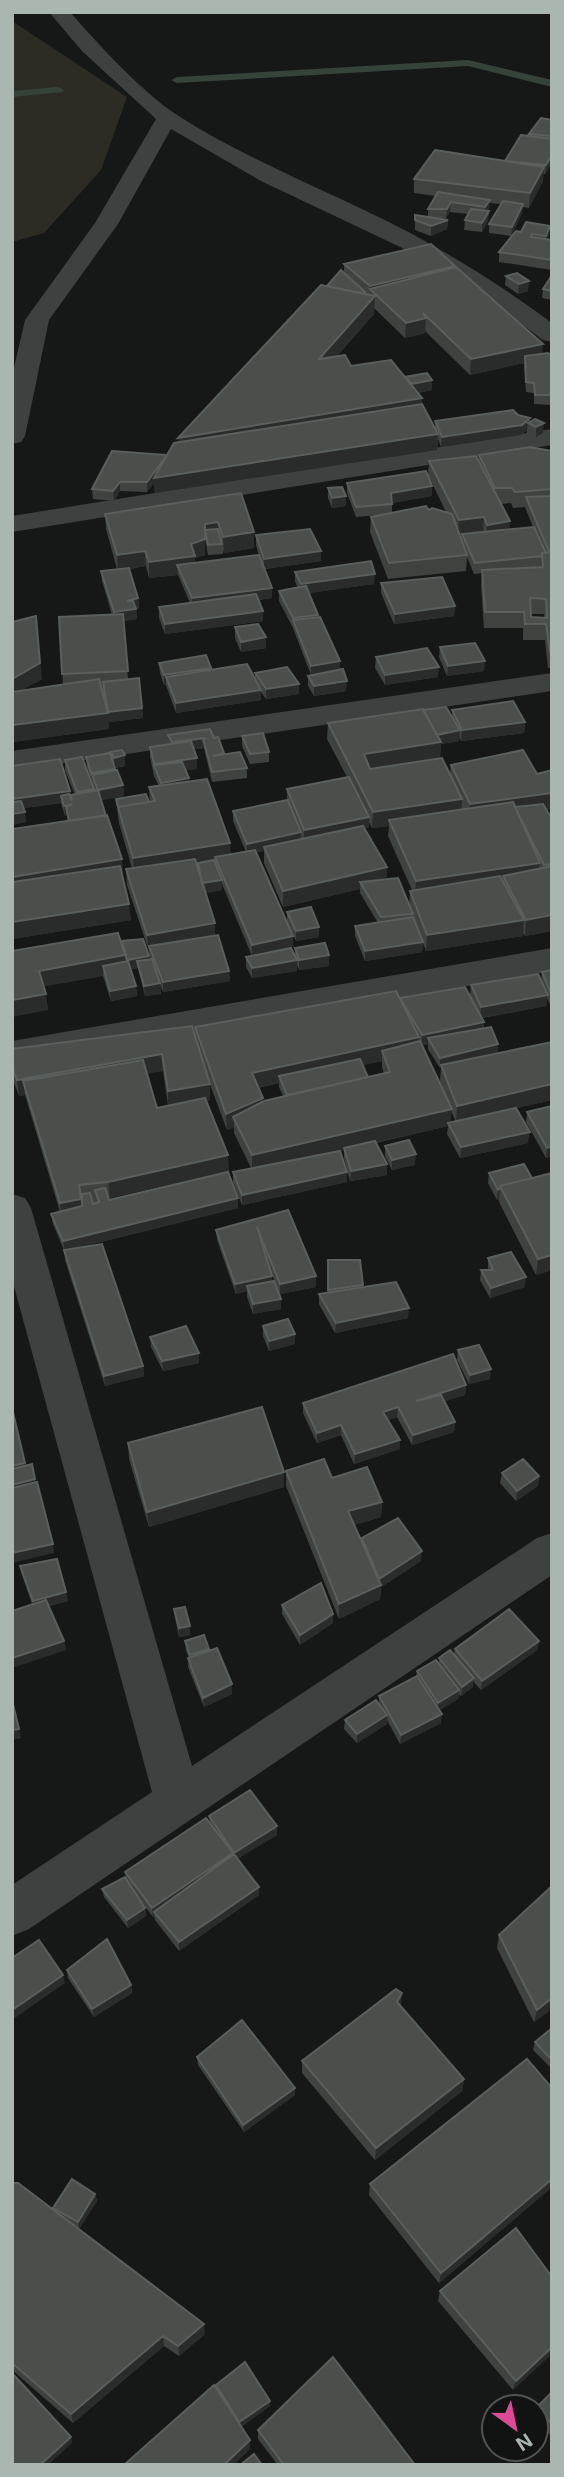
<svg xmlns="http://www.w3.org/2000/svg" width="564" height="2477" font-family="Inter,sans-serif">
  <rect width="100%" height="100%" fill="#161818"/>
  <!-- green -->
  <path fill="#2c2c25" d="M12 21 127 97 101 170 44 233 12 242Z"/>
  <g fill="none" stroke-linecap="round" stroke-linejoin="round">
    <!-- stream -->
    <path fill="#354339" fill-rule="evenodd" d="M468 60 552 80V87L468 66 177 83 171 80 177 77Z
      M58 87 64 90 62 92 12 97V91Z"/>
    <!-- minor -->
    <path fill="#3d4140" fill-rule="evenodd" d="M49 12H70C97 43 143 93 177 115 258 167 349 198 432 245 473 268 514 295 552 323V342L543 340 503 310 415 254 261 181 171 129 118 224 49 320 25 436 21 442 12 444V376L25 320 95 223 156 119 82 51Z
      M552 429V445L12 532V516Z
      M552 673V691L12 771V751Z
      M552 948V971L12 1066V1041Z
      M12 1194 25 1198 31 1208 192 1766 537 1538 552 1533V1575L29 1929 12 1936V1885L152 1792 12 1279Z"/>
  </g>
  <!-- wall -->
  <path fill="#3e4340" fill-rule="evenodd" d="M552 120V163L545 174H543V181L529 208 523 207 522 213 511 236 489 233V224L501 204 489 203V209L487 211H489L488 221 482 232 464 230 465 220 468 214 450 212 446 218H435L448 220 447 229 431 236 415 230V215L428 217V209L436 196 414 193V179L505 161 529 136V134Z
    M550 226 549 235 548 239 552 240V270L499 262V252L521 232Z
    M344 264 455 267 543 354 552 356V405L534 404V393L526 392 524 363 470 375 425 331V333L405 338 374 308V314L336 357 351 366 405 377 432 380V390L418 393 422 398V404L435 428V421L518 415 530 422 543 433 536 437 527 433V430L521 435 441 447 438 439 437 450 155 493 154 483 147 492 120 491 114 501 93 499 92 489 167 455 327 286 344 272Z
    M552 275V300L542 298 543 289Z
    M506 276 528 291 518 294 505 285Z
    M552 450V668H548L545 640H523V628H484L481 586 482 573 474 574 467 557 466 571 388 579 370 532 371 517 381 515 356 517 347 493V483L428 476 429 461 478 460 479 455ZM430 479 446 512 429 510 392 513V503L432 496V486ZM511 503 513 508 525 507 533 527 509 529 510 521 501 504ZM531 614H544V618L531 617Z
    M328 488 346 506 332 508 328 498Z
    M241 493 254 532V548L224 553 223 550V554L208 555 205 539V555L195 558V563L259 556 256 545V535L321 551V561L265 569 272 598 259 600 263 621 165 634 159 618V607L190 603 178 575 149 578 146 566 129 569 138 598 139 609H136L137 619 123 621 128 679 142 708 143 718 109 722V729L12 742V622L42 679 20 691 63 685 59 617 112 615 102 581 101 571 117 569 106 529 105 514Z
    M295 572 374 584 309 593 318 617 340 661V669L346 691 314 696 308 686V676L311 675 293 628 279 601V591L298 588 295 582Z
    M381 583 455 606 454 616 394 624 381 593Z
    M235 627 266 648 241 652 235 638Z
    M440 647 484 671 447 676 439 657Z
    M376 657 438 677 385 685 375 668Z
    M159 663 211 668V670L255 679V673L299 684V694L266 699 261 692V700L176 713 166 685H164L160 673Z
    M423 710 452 716V710L525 722 524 733 461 741 459 737V741L441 744 440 758 450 774 451 765 546 809 552 819V931L525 936 523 933V936L426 951 423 943 422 952 365 961 355 936V926L378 923 360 893V889L283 907 264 863V851L256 852 287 922V912L319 927V937L296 941 289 925 293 947 259 954 295 957V948L329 966 299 970 297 965V971L252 978 246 967V957L252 956 222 884V890L205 893 215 923V935L229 971 230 981 163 992 160 984 161 994 145 996 138 968 131 969 136 986 137 996 111 1001 103 976 44 986 48 1010 12 951 123 948 122 941 149 956V959H150L149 951 127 885 126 869 132 868 119 823 116 799 150 802 149 787 159 786 154 776 150 757V747L168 745V735L210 729 224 754 247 768V778L212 782 204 748 194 749 197 769 186 770 189 781 230 855 246 852 233 821V811L287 800V789L347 777 327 739 328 723ZM369 822 372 828 389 826 388 836 412 890 410 891 409 906 386 880 387 867 364 828 369 827Z
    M242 736 269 752V762L250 764 242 746Z
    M111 752 125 755V766L115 768 123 785 124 796 101 800 122 859V876L131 920 12 939V829L68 821 67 816H65L61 803 23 808 26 822 12 825V766L70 791 72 801 75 795 65 770V760L94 789V791L95 790 87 767 86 757 112 758Z
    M552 970V1009L547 998 546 1006 482 1018 484 1022V1029L498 1044 497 1053 552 1042V1100L516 1108 528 1143 460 1158 447 1134 448 1126 376 1143 387 1175 350 1181 344 1158V1150L335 1152 347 1172V1182L242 1205 233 1182V1172L251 1168 234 1133V1127L227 1130 208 1079 210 1100 206 1101 229 1171 108 1198 109 1200 238 1208 80 1247 143 1366 144 1376 105 1386 65 1260 64 1250 53 1224 51 1214 60 1212 25 1095 19 1096 12 1077V1049L195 1035V1027L400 999 470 996 471 985 541 980 542 972ZM428 1044V1049L440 1068H441L440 1081 446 1098 422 1045ZM382 1061V1067L384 1074 368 1077 362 1065ZM163 1071 168 1105 157 1108 147 1073ZM279 1083V1087L283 1096 263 1101V1098L258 1088ZM451 1111 456 1122 450 1123Z
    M552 1106V1156L546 1158 526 1122 527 1112Z
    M385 1146 415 1165 392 1170 385 1156Z
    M489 1173 532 1178 552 1173V1270L536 1275 499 1202V1199L497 1200 488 1183Z
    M288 1210 316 1287 280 1294 270 1270 272 1276V1282L281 1309 253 1314 247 1297V1291L236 1294 217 1240 216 1230Z
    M488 1258 525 1287 490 1298 480 1280 481 1270H488Z
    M328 1260H360L363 1287 408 1318 335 1333 319 1304V1294L328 1293Z
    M263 1326 295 1334V1344L269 1351 263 1336Z
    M150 1337 199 1353V1363L163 1371 151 1347Z
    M458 1350 490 1379 469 1384 457 1360Z
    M466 1385 465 1395 444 1401 455 1422 454 1432 412 1445 397 1417 388 1420 400 1449 354 1464 341 1435 317 1443 303 1413V1403Z
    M128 1443 284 1472V1487L149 1527 129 1459Z
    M286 1471 332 1478 382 1502 381 1517 354 1525 362 1541V1538L421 1561 381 1587 380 1599 339 1619 286 1486Z
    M502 1473 539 1476 538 1486 516 1501 500 1483Z
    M20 1566 68 1601 49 1606 64 1641 66 1650 32 1604 22 1575Z
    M282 1605 333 1623 300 1645 282 1614Z
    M174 1609 190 1626V1635L179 1637 175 1618Z
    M185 1641 209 1651 232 1694 204 1707 188 1667 189 1658 186 1651Z
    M539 1641 537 1650 481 1690 473 1681V1687L461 1696 459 1694 458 1699 439 1710 441 1723 400 1744 387 1720V1724L357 1743 344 1729 345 1720 379 1704V1696L416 1676 417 1671 439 1663V1658L454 1655 455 1649Z
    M209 1816 277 1835 237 1859 259 1895 179 1951 155 1920 154 1916 153 1917 134 1892 145 1908 146 1916 128 1928 104 1897 102 1889 126 1879 125 1872 210 1823Z
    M499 1935 552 2009 534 2022 497 1948Z
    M67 1970 131 1985 132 1993 94 2017 68 1978Z
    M401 2006 400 2007 464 2079 462 2091 375 2160 302 2073V2061Z
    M552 2028V2069L533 2050 535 2042Z
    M197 2057 295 2095 244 2132 198 2065Z
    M552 2088V2187L439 2283 369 2195 370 2184Z
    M12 2183 54 2210 53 2208 95 2194 97 2201 79 2229 205 2334 179 2356 164 2346 73 2423 12 2370Z
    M552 2277 513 2390 438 2301 440 2291Z
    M216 2385 270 2401V2406L241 2427 250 2440V2449L233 2465H124L216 2389Z
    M552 2392V2438L536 2416 538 2406Z
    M258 2430 415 2465H278L258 2439Z"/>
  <!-- shaded-wall -->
  <path fill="#292c2b" d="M552 155V163L545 174 546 165Z
    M544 167 543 181 529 208 530 193Z
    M490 200 489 209 484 217 485 207Z
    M451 202 450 212 446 218 447 209Z
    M523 204 522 213 511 236 512 227Z
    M489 211 488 221 482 232V223Z
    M448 220 447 229 431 236V226Z
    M550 226 549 235 545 245 546 236Z
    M455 266 454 281 370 289V301V286Z
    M529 281 528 291 518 294 519 284Z
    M375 296 374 314 318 377 319 359Z
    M426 318 425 333 405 338 406 323Z
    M543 344 542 359 525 356 524 363 470 375 471 359Z
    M432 380V390L412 394V384Z
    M422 398 421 416 179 456 178 438Z
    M530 418V424L528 423 527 430 521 435 441 447 442 437Z
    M544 423 543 433 536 437V427Z
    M438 434 437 450 155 493 154 483 147 492V482L168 455Z
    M120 482V491L114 501 113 491Z
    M432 486V496L390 503 391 493Z
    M346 496V506L332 508V498Z
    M484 517 483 533 458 536 459 520Z
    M510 521 508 537 486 540 487 525Z
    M218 522 219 538 205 530V555L195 558 196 572 177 565 178 575 149 578V562L191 544 205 524Z
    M254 532V548L224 553 223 537Z
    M145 551 146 566 118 571 117 555Z
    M321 551V561L264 569V559Z
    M375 574 374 584 301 594V584Z
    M272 588V598L192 608V598Z
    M138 598 139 609H136L137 619 115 622 114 612 127 601Z
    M455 606 454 616 394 624 395 614Z
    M263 611V621L165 634V624Z
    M318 615V625L293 620V628V618Z
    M36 616 42 679 13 695 12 679Z
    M266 637V648L241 652V642Z
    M340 661V671L311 676V666Z
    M485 661 484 671 447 676 448 666Z
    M439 667 438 677 385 685V675Z
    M211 668 212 678 166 677V685H164V675Z
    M347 681 346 691 314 696V686Z
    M299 684V694L266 699V689Z
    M261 690V700L176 713V703Z
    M142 708 143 718 109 722V729L12 742V725Z
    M525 722 524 733 461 741 462 730Z
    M460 730 459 741 441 744 440 758 363 770 364 754 435 735Z
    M206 738 203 739 204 748 172 752V742Z
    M125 755V766L114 768V758Z
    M197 758V769L157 774 154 765V774V764Z
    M115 769 116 779 92 775V783L91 773Z
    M189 778V789L162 793 161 783Z
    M123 785 124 796 99 800 98 790Z
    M94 789V799L78 802 77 792Z
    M70 791V802L61 796V803L12 810V799Z
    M552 793V809L468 821 470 804Z
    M462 799 461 815 389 820V826L372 828 373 812Z
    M72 804 66 807 67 816H65L64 806Z
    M25 812 26 822 12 825V814Z
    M369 817V827L304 841V830Z
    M301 832V842L264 847V851L247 854V844Z
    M230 843 231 859 215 857V862L134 874 133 858Z
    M122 859 123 876 12 894V877Z
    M540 863 538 879 503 876 502 884 415 897 416 881Z
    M387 867 386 883 360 882V889L283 907V891Z
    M222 880V890L203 894 202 883Z
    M129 904 131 920 12 939V922Z
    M552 915V931L525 936 526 920Z
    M524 920 523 936 426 951 427 935Z
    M215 923V940L149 946 148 951 147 935Z
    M319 927V937L296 941V931Z
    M293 936V947L252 956V945Z
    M423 942 422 952 365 961V951Z
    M125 955 126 971 103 966V976L41 987 39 971Z
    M329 955V966L299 970V960Z
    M149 956V966L137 961 138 968 128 970 127 960Z
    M297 960V971L252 978V968Z
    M229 971 230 981 163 992V982Z
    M160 983 161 994 145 996 144 986Z
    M136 986 137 996 111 1001 110 991Z
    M46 994 48 1010 12 1017V1000Z
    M548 995 546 1006 480 1018 481 1007Z
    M484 1022 483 1032 428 1038V1044L422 1045V1035Z
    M419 1037 418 1053 382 1051V1061L282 1083 279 1076V1083L252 1089V1073Z
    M498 1044 497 1054 441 1065V1068H440V1058Z
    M162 1054 163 1071 27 1094 23 1081 25 1095 19 1096 17 1080Z
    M210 1084V1100L168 1107V1091Z
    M552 1084V1100L456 1122 457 1106Z
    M263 1098V1114L233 1117 234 1127 227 1130 226 1114Z
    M452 1109 450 1125 448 1123V1126L252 1171V1155Z
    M530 1132 528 1143 460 1158 461 1147Z
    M552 1146V1156L546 1158 547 1148Z
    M416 1154 415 1165 392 1170V1160Z
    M228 1155 229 1171 110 1198 108 1182Z
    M387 1164V1175L350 1181 351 1171Z
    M347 1172V1182L242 1205V1195Z
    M500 1189 499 1199 497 1200 498 1190Z
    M238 1198V1208L65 1251 63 1241Z
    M81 1199 82 1215 62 1219 60 1203Z
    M552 1255V1270L536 1275 538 1259Z
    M272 1276 273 1286H247V1291L236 1294 235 1284Z
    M316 1276V1287L280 1294V1284Z
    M526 1277 525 1287 490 1298 491 1288Z
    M281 1299V1309L253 1314V1304Z
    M409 1308 408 1318 335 1333 336 1323Z
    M295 1334V1344L269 1351V1341Z
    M199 1353V1363L163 1371 162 1361Z
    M143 1366 144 1376 105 1386 104 1376Z
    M491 1369 490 1379 469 1384 470 1375Z
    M466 1385 465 1395 416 1411V1401Z
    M398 1407 397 1417 382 1422 383 1412Z
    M455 1422 454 1432 412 1445 413 1435Z
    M341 1425V1435L317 1443V1433Z
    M400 1440V1449L354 1464 355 1454Z
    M25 1463 27 1473 12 1476V1466Z
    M284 1472V1487L149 1527 147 1512Z
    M539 1476 538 1486 516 1501 517 1491Z
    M35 1479 37 1489 12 1495V1485Z
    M382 1502 381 1517 348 1527V1511Z
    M53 1544 54 1553 12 1563V1553Z
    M422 1551 421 1561 381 1587 380 1599 339 1619V1604L379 1586V1579Z
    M66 1592 68 1601 34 1610 33 1601Z
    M333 1614V1623L300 1645V1635Z
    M190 1626V1635L179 1637V1628Z
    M64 1641 66 1650 12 1668V1658Z
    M539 1641 537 1650 481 1690 482 1681Z
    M209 1649 210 1658 191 1664 190 1655Z
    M474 1678 473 1687 461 1696 462 1687Z
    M232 1684V1694L204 1707 203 1698Z
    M459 1690 458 1699 437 1712 438 1703Z
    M442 1714 441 1723 400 1744 401 1735Z
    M387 1715V1724L357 1743V1734Z
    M19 1729 21 1738 12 1740V1730Z
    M277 1826V1835L234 1861V1853Z
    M233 1853V1862L154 1912V1916L153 1917 152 1908Z
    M259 1887V1895L179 1951V1942Z
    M145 1908 146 1916 128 1928 127 1920Z
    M63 1975 65 1983 12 2020V2010Z
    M131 1985 132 1993 94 2017 92 2009Z
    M402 1993 401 2006 395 2015 397 2002Z
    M552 1998V2009L534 2022 537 2010Z
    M464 2079 462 2091 375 2160 376 2148Z
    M295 2088V2095L244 2132 243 2125Z
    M552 2179V2187L439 2283 441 2273Z
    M95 2194 97 2201 79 2229 78 2222Z
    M204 2324 205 2334 179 2356 178 2346Z
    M163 2336 164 2346 73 2423 71 2414Z
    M552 2347V2354L513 2390 516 2381Z
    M270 2401V2406L240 2428 239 2422Z
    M71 2437 72 2443 48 2465H40Z
    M250 2440V2449L233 2465H224Z"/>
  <!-- building -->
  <path fill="#4a4f4c" stroke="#595f5c" stroke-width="2" fill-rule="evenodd" d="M541 118 552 120V133L550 136 529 134Z
    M521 135 552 139V155L546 165 505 161Z
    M435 150 544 167 530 193 414 179Z
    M438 192 490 200 485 207 451 202 447 209H428Z
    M503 201 523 204 512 227 489 224Z
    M471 209 489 211 482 223 465 220Z
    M415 215 448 220 431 226 415 220Z
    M526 222 550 226 546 236 532 234 531 237 552 240V260L499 252 516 231 521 232Z
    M431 244 455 266 370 286 344 264Z
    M456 267 543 344 471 359 423 313 426 318 406 323 370 289Z
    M341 270 365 292 363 294 327 286Z
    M517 273 529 281 519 284 506 276Z
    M552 275V291L543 289Z
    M321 285 375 296 319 359 345 355 351 366 391 360 422 398 178 438Z
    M548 353 552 356V395H535L534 383 526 382 525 356Z
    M427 373 432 380 412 384 405 377Z
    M422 404 438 434 154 478 174 443Z
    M513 410 518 415 530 418 522 425 442 437 435 421Z
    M535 419 544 423 536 427 528 423Z
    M530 447 552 451V489L515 492 512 488H495L479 455Z
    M112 451 167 455 147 482H120L113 491 92 489Z
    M476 456 510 521 487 525 484 517 459 520 429 461Z
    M426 471 432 486 391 493 392 504 356 507 347 483Z
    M342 487 346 496 332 498 328 488Z
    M241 493 254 532 223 537 218 522 205 524V539L191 544 195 556 149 562 145 551 117 555 105 514Z
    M552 496V552H549L526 497Z
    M426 506 429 510 432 508 452 514 467 555 389 563 371 517Z
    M534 527 546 553H542V556L475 563 462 534Z
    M218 529 222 544 208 545 205 530Z
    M310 529 321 551 264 559 256 535Z
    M552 552V652H550L546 624H525L524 612H485L482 570 543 567 542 553ZM530 598 546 599 547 618 531 617Z
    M259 555 272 588 192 598 177 565Z
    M371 561 375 574 301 584 295 572Z
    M129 568 138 598 127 601H133L136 609 114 612 101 571Z
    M442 577 455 606 395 614 381 583Z
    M306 586 318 615 293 618 279 591Z
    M256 594 263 611 165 624 159 607Z
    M123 614 128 671 62 674 59 617Z
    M36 616 40 663 12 679V622Z
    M320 617 340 661 311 666 293 620Z
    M258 624 266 637 241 642 235 627Z
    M475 643 485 661 448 666 440 647Z
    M427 648 439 667 385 675 376 657Z
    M206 655 211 668 164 675 159 663Z
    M247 664 261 690 176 703 166 677Z
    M287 667 299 684 266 689 255 673Z
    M343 669 347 681 314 686 308 676Z
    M139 678 142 708 108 712 103 682Z
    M99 679 108 713 12 725V692Z
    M513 701 525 722 462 730 452 710Z
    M446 707 460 730 437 735 423 710Z
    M423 709 441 742 364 754 370 769 442 758 462 799 373 812 328 723Z
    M210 729 214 738 218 737 224 753 213 756 240 752 247 768 212 772 203 739 206 738 172 742 168 735Z
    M263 733 269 752 250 754 242 736Z
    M191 741 197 758 154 764 150 747Z
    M122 750 125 755 114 758 111 752Z
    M523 750 537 774 552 770V793L470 804 451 765Z
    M110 753 115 769 91 773 86 757Z
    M82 757 94 789 77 792 65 760Z
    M60 759 70 791 12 799V766Z
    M182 762 189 778 161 783 154 765Z
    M117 770 123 785 98 790 92 775Z
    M349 777 369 817 304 830 287 789Z
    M207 779 230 843 133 858 118 807 155 801 149 787Z
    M98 790 106 816 69 821 66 807 72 804 64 806 61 796 69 794 72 801 71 795Z
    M146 794 149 802 118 807 116 799Z
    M288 800 301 832 247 844 233 811Z
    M21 801 25 812 12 814V802Z
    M513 802 540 863 416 881 389 820Z
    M543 804 552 819V864L544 865 515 807Z
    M107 815 122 859 12 877V829Z
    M363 826 387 867 283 891 264 847Z
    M255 850 293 936 252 945 215 857Z
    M195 859 215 923 147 935 126 869Z
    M214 860 222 880 202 883 198 863Z
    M120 866 129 904 12 922V882Z
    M552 866V915L526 920 503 876Z
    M500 876 524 920 427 935 410 891Z
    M398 878 413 914 381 917 360 882Z
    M311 907 319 927 296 931 287 912Z
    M413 917 423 942 365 951 355 926Z
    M118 933 125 955 39 971 46 994 12 1000V951Z
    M218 935 229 971 163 982 149 946Z
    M143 939 149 956 127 960 122 941Z
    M325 943 329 955 299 960 295 948Z
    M291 948 297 960 252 968 246 957Z
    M152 959 160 983 144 986 137 961Z
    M128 961 136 986 110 991 103 966Z
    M552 970V996L542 972Z
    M538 974 548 995 481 1007 471 985Z
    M465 987 484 1022 422 1035 400 998Z
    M396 991 419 1037 252 1073 263 1098 226 1114 195 1027Z
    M192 1026 210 1084 168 1091 162 1054 17 1080 12 1067V1049Z
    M491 1027 498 1044 440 1058 428 1038Z
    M420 1041 452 1109 252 1155 233 1117 264 1101 390 1072 382 1051Z
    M552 1042V1084L457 1106 441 1065Z
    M360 1059 368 1077 287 1095 279 1076Z
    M143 1060 157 1108 205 1098 228 1155 108 1182 79 1185 81 1199 60 1203 23 1081Z
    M552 1106V1146L547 1148 527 1112Z
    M516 1108 530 1132 461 1147 448 1123Z
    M409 1140 416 1154 392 1160 385 1146Z
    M375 1141 387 1164 351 1171 344 1148Z
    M340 1151 347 1172 242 1195 233 1172Z
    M524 1164 532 1178 500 1186V1189L498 1190 489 1173Z
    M228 1172 238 1198 63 1241 51 1214 82 1206V1194L90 1193 93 1204 99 1202 95 1190 105 1188 109 1200Z
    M552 1173V1255L538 1259 500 1186Z
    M288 1210 316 1276 280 1284 257 1227 272 1276 235 1284 216 1230Z
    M102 1244 143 1366 104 1376 64 1250Z
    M511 1252 526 1277 491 1288 481 1270H493L488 1258Z
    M328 1260H360L363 1285 328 1290Z
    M274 1281 281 1299 253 1304 247 1286Z
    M396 1282 409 1308 336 1323 319 1294Z
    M288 1319 295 1334 269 1341 263 1326Z
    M186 1326 199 1353 162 1361 150 1337Z
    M479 1345 491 1369 470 1375 458 1350Z
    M453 1354 466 1385 416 1401 441 1395 455 1422 413 1435 398 1407 383 1412 400 1440 355 1454 341 1425 317 1433 303 1403Z
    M262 1407 284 1472 147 1512 128 1443Z
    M12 1408 25 1463 12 1466Z
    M324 1459 332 1478 367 1467 382 1502 348 1511 381 1585 339 1604 286 1471Z
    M523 1459 539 1476 517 1491 502 1473Z
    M32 1464 35 1479 12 1485V1469Z
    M37 1482 53 1544 12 1553V1488Z
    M398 1518 422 1551 379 1579 362 1538Z
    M57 1559 66 1592 33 1601 20 1566Z
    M321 1583 333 1614 300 1635 282 1605Z
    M46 1600 64 1641 12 1658V1611Z
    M185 1607 190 1626 179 1628 174 1609Z
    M509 1609 539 1641 482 1681 455 1649Z
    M204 1635 209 1649 190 1655 185 1641Z
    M217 1648 232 1684 203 1698 188 1658Z
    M450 1650 474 1678 462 1687 439 1658Z
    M436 1660 459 1690 438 1703 417 1671Z
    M417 1676 442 1714 401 1735 379 1696Z
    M12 1700 19 1729 12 1730Z
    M376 1700 387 1715 357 1734 345 1720Z
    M250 1790 277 1826 234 1853 209 1816Z
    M206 1818 233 1853 152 1908 125 1872Z
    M234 1854 259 1887 179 1942 154 1912Z
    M125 1877 145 1908 127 1920 102 1889Z
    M552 1886V1998L537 2010 499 1935Z
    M107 1939 131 1985 92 2009 67 1970Z
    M39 1940 63 1975 12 2010V1958Z
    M396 1989 402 1993 397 2002 464 2079 376 2148 302 2061Z
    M242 2020 295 2088 243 2125 197 2057Z
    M552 2028V2060L535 2042Z
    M527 2059 552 2088V2179L441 2273 370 2184Z
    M72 2179 95 2194 78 2222 53 2208Z
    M12 2183H18L204 2324 178 2346 163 2336 71 2414 12 2363Z
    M516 2228 552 2277V2347L516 2381 440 2291Z
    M333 2357 415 2465H284L258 2430Z
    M245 2362 270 2401 239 2422 216 2385Z
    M12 2373 71 2437 40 2465H12Z
    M214 2385 250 2440 224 2465H124Z
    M552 2392V2425L538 2406Z
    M254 2454 262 2465H240Z"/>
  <!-- border -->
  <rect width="564" height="2477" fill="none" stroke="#aab6b0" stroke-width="28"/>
  <!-- north arrow -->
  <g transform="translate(515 2428) rotate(147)"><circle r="33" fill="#111313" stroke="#4e5452" stroke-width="2"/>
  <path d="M0-5L12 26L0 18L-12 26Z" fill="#dc4a96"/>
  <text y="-10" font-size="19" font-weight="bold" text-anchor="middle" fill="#aab6b0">N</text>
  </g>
</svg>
